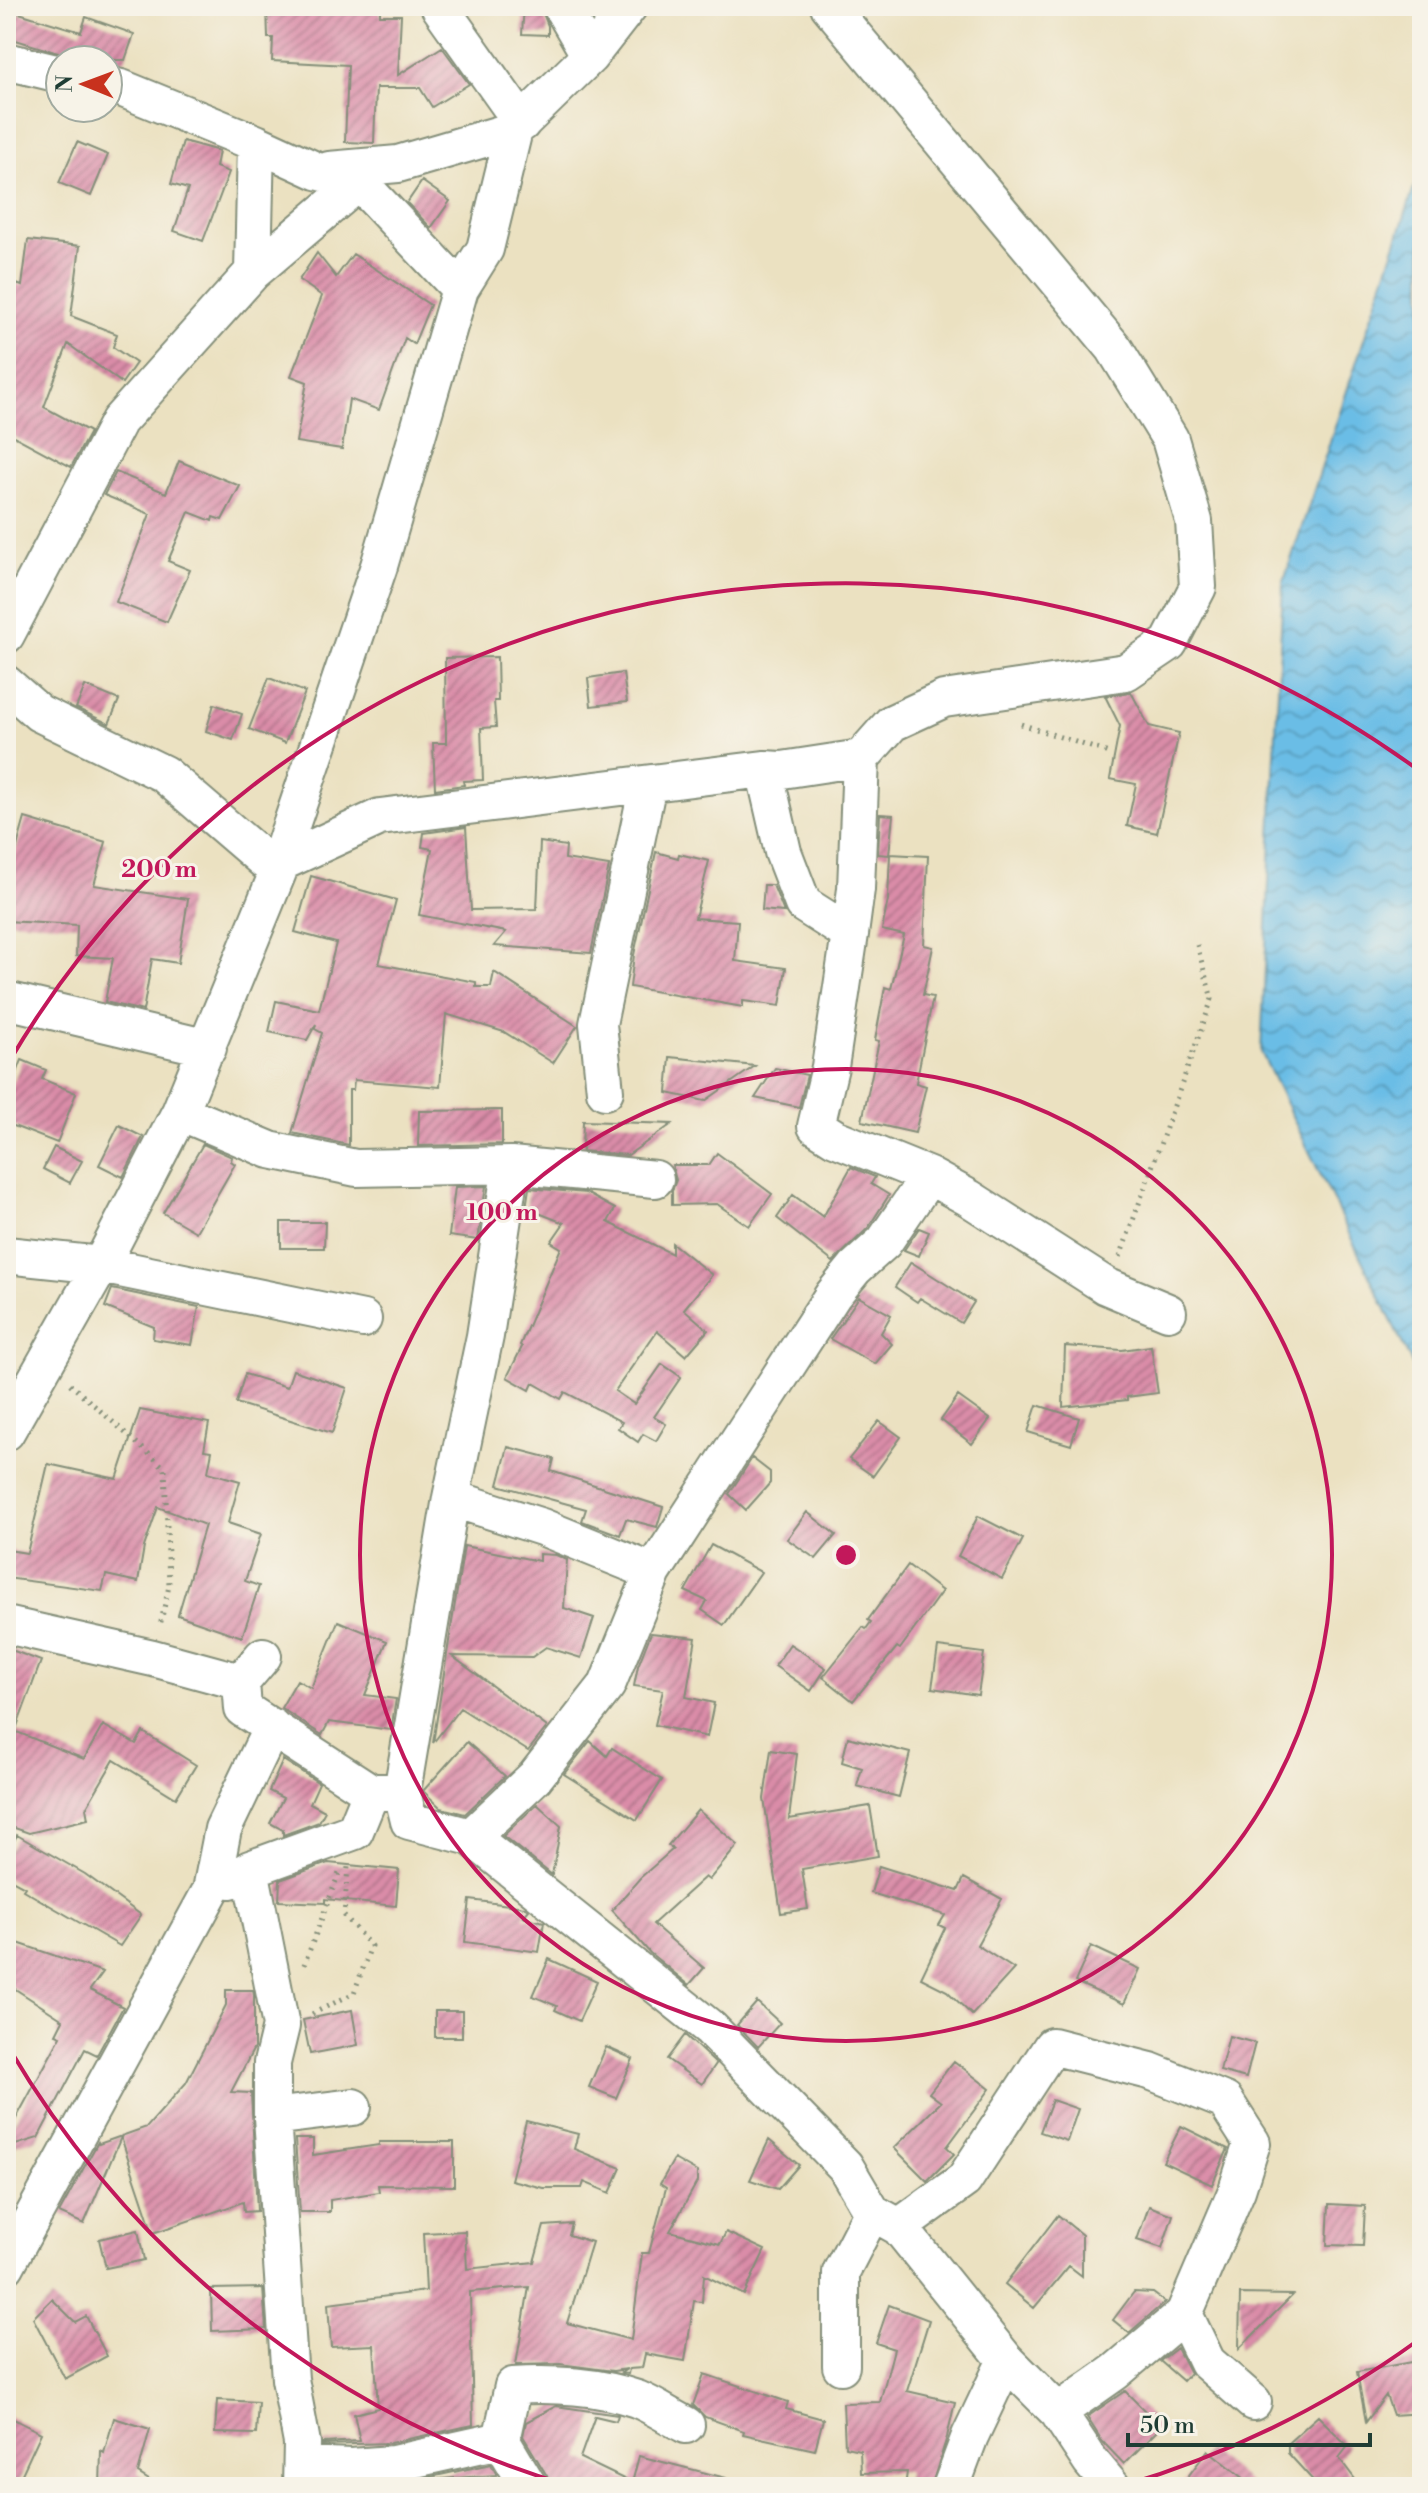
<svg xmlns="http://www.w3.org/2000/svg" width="1428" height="2493" font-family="'Libre Bodoni',serif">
  <defs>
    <pattern id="water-waves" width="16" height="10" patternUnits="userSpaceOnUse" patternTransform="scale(2)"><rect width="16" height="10" fill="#6bbde6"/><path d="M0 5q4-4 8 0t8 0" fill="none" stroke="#579bbb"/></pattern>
    <pattern id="building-hatch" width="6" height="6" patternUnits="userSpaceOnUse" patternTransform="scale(2)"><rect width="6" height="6" fill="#da8ca8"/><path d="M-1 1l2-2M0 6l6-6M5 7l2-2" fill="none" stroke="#b0748a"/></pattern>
  </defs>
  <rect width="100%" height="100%" fill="#f7f3e8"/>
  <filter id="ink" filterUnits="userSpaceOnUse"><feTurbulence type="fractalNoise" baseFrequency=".0125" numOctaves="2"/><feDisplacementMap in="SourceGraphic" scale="16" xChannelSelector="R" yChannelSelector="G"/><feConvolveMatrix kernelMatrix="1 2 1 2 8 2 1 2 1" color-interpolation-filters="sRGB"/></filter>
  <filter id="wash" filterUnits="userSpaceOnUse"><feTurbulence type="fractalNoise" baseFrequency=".006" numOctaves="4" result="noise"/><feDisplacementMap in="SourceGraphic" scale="32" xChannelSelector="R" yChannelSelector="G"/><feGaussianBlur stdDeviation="1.8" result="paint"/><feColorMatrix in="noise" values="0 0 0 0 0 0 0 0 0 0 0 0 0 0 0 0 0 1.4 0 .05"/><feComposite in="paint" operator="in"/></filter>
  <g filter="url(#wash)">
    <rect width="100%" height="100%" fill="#ebe1c1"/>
    <!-- water -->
    <path fill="url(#water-waves)" stroke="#457d8d" stroke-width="2" d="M1422 164V1384L1261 1052 1283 584Z"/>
    <g id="blocks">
      <!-- building -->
      <path fill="url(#building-hatch)" d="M267 6H380V15H401L398 75 442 47 469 84 432 107 420 88H376L374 143 345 142 348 65 272 61 273 38H268Z
        M524 6H540L548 26V35L522 34Z
        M6 9 81 32 86 17 134 34 125 60H81L6 37Z
        M183 141 219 151 216 167 229 172 203 241 174 231 188 189 171 184Z
        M77 142 108 155 91 196 59 183Z
        M422 181 450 201 431 228 407 203Z
        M28 240 80 246 71 316 117 334 113 347 136 363 122 383 68 344 44 407 90 432 71 467 6 432V280L22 286Z
        M317 253 336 277 353 254 430 305 414 344 405 338 379 410 349 399 342 449 296 442 307 382 291 376 322 296 299 280Z
        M179 461 240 486 222 520 213 517 212 521 189 512 168 561 190 570 167 622 116 602 150 514 104 495 116 472 166 493Z
        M497 657 498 701H494L496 727 481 728 483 780 463 781 464 785 435 789 433 743H446L445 658Z
        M623 673 627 702 591 706 588 678Z
        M269 678 305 692 285 743 249 729Z
        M85 686 119 700 109 724 76 708Z
        M1131 692 1149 726 1179 733 1157 833 1127 826 1136 784 1110 779 1120 726 1105 696Z
        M214 704 242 714 233 740 206 731Z
        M880 814 893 815 889 855 878 854Z
        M25 818 106 842 94 885 188 899 178 963 152 959 143 1011 105 1002 113 958 76 956 77 925 6 921V886Z
        M466 827 471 910 537 909 540 842 566 846 565 859 609 866 591 953 494 946 506 932 419 915 432 849 422 847 424 833Z
        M656 852 678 858 679 854 709 861 695 918 738 921 735 961 786 968 780 1006 743 1001V1007L630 987 634 955Z
        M890 854 928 856 924 945 933 947 923 995 933 997 916 1083 926 1086 915 1133 862 1121 879 1041 875 1040 885 987 891 989 904 935 882 930 888 900Z
        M311 876 396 900 379 964 476 982V987H491L494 972 577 1026 553 1063 504 1032 446 1014 440 1087 354 1080 353 1090H349V1145L292 1133 322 1033 315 1029 316 1024 307 1040 269 1032 276 1001 319 1010 336 943 295 932Z
        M764 885H773L784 912 762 910Z
        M670 1057 755 1066 705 1101 667 1093Z
        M22 1060 46 1070 42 1079 76 1093 57 1143 6 1123V1101Z
        M775 1068 807 1075 799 1107 755 1098Z
        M502 1110V1144L418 1146 419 1111Z
        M583 1121 672 1124 628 1155 582 1151Z
        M119 1125 143 1137 123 1177 99 1165Z
        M203 1144 232 1157 231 1161 235 1164 196 1232 163 1213Z
        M54 1147 82 1161 70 1183 43 1169Z
        M717 1153 772 1194 749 1226 717 1204 672 1205V1191L676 1180 672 1165H709Z
        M851 1167 875 1177 871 1184 889 1195 868 1228 833 1262 777 1218 793 1195 823 1217Z
        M486 1186 478 1240 449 1236 455 1187Z
        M529 1188 586 1193 615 1209 608 1222 672 1254V1243L712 1275 684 1309 708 1330 686 1356 657 1331 615 1391 634 1404 662 1364 681 1377 654 1417 666 1424 656 1441 643 1434 638 1442 618 1428 622 1422 565 1392 561 1399 533 1383 530 1390 507 1377 522 1347 520 1345 561 1248 551 1242 564 1223 526 1208Z
        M281 1222H325L324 1248H281Z
        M919 1228 929 1232 919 1256 904 1250Z
        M911 1262 974 1302 961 1323 920 1298 917 1302 895 1287Z
        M112 1289 199 1307 192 1345 153 1339 154 1327 105 1307Z
        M859 1297 891 1315 881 1333 892 1344 875 1364 830 1339Z
        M1065 1346 1122 1350 1151 1346 1158 1393 1127 1397V1400L1063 1407Z
        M293 1370 347 1388 332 1433 236 1403 245 1374 287 1387Z
        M958 1396 990 1419 972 1444 941 1420Z
        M1037 1405 1079 1418 1071 1445 1028 1432Z
        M140 1410 209 1423 204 1450 212 1451 208 1472 240 1481 228 1523 261 1534 245 1581 259 1586 242 1637 178 1615 205 1525 158 1507 144 1547 138 1582 106 1575 102 1591 6 1578 8 1550 27 1553 48 1464 117 1479Z
        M879 1421 901 1437 873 1476 849 1459Z
        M508 1447 554 1459 551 1471 663 1507 657 1527 626 1519 620 1535 582 1521 586 1509 498 1485Z
        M752 1458 770 1472V1483L746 1510 729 1494Z
        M807 1512 836 1535 816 1559 787 1539Z
        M978 1516 1023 1539 1002 1579 958 1556Z
        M711 1545 761 1572 724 1625 702 1610 707 1601 685 1591Z
        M464 1546 539 1561V1554L556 1555 567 1560 564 1608 594 1618 581 1658 546 1647 532 1657 452 1656 547 1727 528 1751 460 1708 433 1743Z
        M908 1565 942 1591 900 1649 897 1647 853 1701 823 1677 863 1627 866 1629 871 1622 868 1620Z
        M338 1621 387 1641 365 1695 396 1699 391 1730 329 1722 322 1735 281 1708 297 1680 311 1688Z
        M651 1633 696 1638 686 1697 714 1703 707 1737 655 1725 663 1690 634 1686 638 1666Z
        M790 1644 826 1668 811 1691 775 1666Z
        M938 1647 984 1653 978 1695 932 1688Z
        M6 1648 41 1661 9 1748 6 1747Z
        M103 1725 136 1744 143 1732 196 1765 176 1798 114 1760 86 1808 88 1819 29 1833 6 1825V1761L17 1732 84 1759Z
        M848 1737 910 1753 899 1797 857 1786 862 1768 842 1762Z
        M590 1741 607 1756 612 1748 662 1780 637 1820 564 1774Z
        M467 1742 505 1776 465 1814 441 1808 423 1791Z
        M771 1750 797 1754 789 1819 870 1806 878 1856 802 1869 808 1909 781 1913 764 1799Z
        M283 1760 319 1783 310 1803 325 1811 319 1822 283 1835V1830L270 1823 283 1798 269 1791Z
        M537 1804 561 1826 552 1875 503 1836Z
        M698 1810 738 1845 709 1880 705 1877 653 1924 704 1968 689 1985 650 1953 612 1910 640 1878 673 1849 668 1845Z
        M17 1835 85 1874 141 1915 120 1946 23 1890 25 1887 6 1877V1856Z
        M328 1863 399 1870 396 1906 325 1899V1903L279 1901 280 1880Z
        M879 1866 958 1891 964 1878 1002 1899 977 1945 1014 1969 972 2015 947 1991 921 1978 945 1928 939 1925 945 1915 871 1893Z
        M470 1900 525 1907 529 1910 523 1917 544 1922 539 1952 465 1942Z
        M6 1939 103 1972 90 1990 123 2007 97 2055 85 2049 38 2138 6 2148V2137L61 2036 56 2034 63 2020 6 1983Z
        M1091 1946 1140 1969 1124 2004 1075 1982Z
        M549 1959 597 1981 579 2021 555 2010 557 2006 533 1996Z
        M226 1990H253L254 1995V2048L231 2092 251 2093 257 2211 244 2212 243 2202 153 2233 121 2137 84 2224 59 2213 98 2142 99 2144 147 2127 186 2083 226 2005Z
        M757 2002 780 2023 758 2047 737 2025Z
        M352 2010 358 2045 310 2054 303 2020Z
        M435 2011H462V2037H435Z
        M685 2035 716 2064 702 2084 667 2059Z
        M1229 2036 1255 2043 1246 2078 1220 2071Z
        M606 2047 633 2059 616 2098 589 2087Z
        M954 2061 990 2089 947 2147 954 2154 927 2181 894 2148 941 2102 929 2093Z
        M1052 2100 1078 2109 1067 2141 1040 2132Z
        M526 2121 578 2134 574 2149 621 2168 610 2193 584 2182 582 2188H543L511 2180Z
        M1181 2126 1228 2149 1212 2185 1163 2162Z
        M295 2139H313V2155L379 2145V2142H454V2186L378 2185 379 2192 330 2200V2212H300Z
        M769 2140 799 2165 778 2189 750 2180Z
        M674 2159 697 2172V2182L670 2231 720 2244 726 2232 765 2250 744 2295 704 2275 702 2302 694 2301 685 2361 645 2354 642 2368 629 2369 628 2374 621 2373 627 2369 613 2371 560 2364 516 2365 529 2287 470 2292 473 2425 390 2443 323 2445V2443L360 2441 354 2414 378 2408 374 2345 331 2347 328 2304 426 2291 423 2233 465 2231 467 2269 534 2262 544 2226 572 2224 569 2235 592 2242 567 2323 631 2340 642 2253H649L666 2188 660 2184Z
        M1329 2204 1365 2206 1363 2246 1327 2245Z
        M1149 2206 1173 2215 1162 2248 1137 2240Z
        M1058 2215 1082 2235V2276L1069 2266 1034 2308 1005 2284Z
        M138 2230 144 2260 106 2268 99 2239Z
        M263 2288 266 2329 212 2331 211 2289Z
        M1134 2292 1153 2293 1165 2302 1129 2333 1113 2320Z
        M1240 2294 1293 2295 1239 2349Z
        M52 2299 75 2322 86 2316 107 2356 65 2379 33 2318Z
        M889 2305 929 2320 907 2391 955 2402 947 2437 931 2487H905L907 2472 861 2473 860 2450 845 2447 843 2403 880 2402 894 2349 876 2343Z
        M1177 2348 1190 2373 1183 2381 1160 2361Z
        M1422 2360V2413L1393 2415 1386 2395 1366 2422 1357 2372Z
        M704 2374 788 2402 786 2409 823 2419 815 2450 743 2434 744 2431 705 2417 693 2405Z
        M1125 2391 1161 2427 1124 2464 1102 2441 1087 2417Z
        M217 2400 258 2402 256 2434 215 2433Z
        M556 2406 618 2415 616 2421 595 2416 580 2458 632 2483 639 2456 726 2478 724 2487H550L547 2476 523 2436 526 2422Z
        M6 2415 41 2433 16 2487H6Z
        M1318 2416 1348 2446 1339 2458 1361 2487H1319L1288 2453V2443Z
        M114 2418 150 2429 138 2473 160 2487H100L101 2451 104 2453Z
        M1208 2450 1255 2487H1180Z
        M491 2464 497 2475 412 2481Z"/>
    </g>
  </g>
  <g filter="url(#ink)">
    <use href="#blocks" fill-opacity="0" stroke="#858f7a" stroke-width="2"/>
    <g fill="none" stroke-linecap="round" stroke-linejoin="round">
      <defs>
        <path id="minor" d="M439 6 522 123
          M561 6 590 56
          M6 61 60 74
          M108 85 121 88 256 143 317 171 359 182 460 289
          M329 170 398 164 514 130
          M253 272 256 143
          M6 635 119 421 253 272 359 182
          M6 684 39 713 164 774 278 872
          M764 769 783 852 803 904 850 934 830 1067 816 1126 835 1138 929 1176 969 1198 1106 1286 1168 1312
          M278 864 380 817 764 769 782 770 861 758 892 723 944 699 1126 672 1169 643 1198 587 1194 521 1170 439 1114 348 829 6
          M850 934 856 889 861 758
          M6 1000 208 1048
          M605 1091 598 1024 648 784
          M180 1112 270 1150 356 1168 511 1165 655 1179
          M511 1165 485 1336 451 1498 402 1792 409 1821 471 1837 710 2028 845 2166 872 2212 899 2227 1006 2360 1058 2412 1091 2462 1112 2487
          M6 1255 101 1265 363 1319
          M6 1432 101 1265 180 1112 278 872V864L379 566 460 289 485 249 514 130 590 56 629 6
          M451 1498 542 1527 653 1572 833 1295 855 1268 884 1242 929 1176
          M6 1625 153 1658 241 1682
          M263 1656 241 1682 243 1709 371 1792H402
          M471 1837 535 1777 607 1685 653 1572
          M250 1869 281 2026 272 2063V2117L290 2379 302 2443 301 2487
          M230 1880 250 1869 355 1831 371 1792
          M272 2117 353 2107
          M899 2227 964 2180 1052 2046 1150 2071 1225 2101 1252 2143 1237 2190 1184 2314 1115 2372 1058 2412
          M6 2266 211 1890 223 1829 272 1727
          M1184 2314 1207 2362 1253 2402
          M841 2366V2272L872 2212
          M303 2465 351 2467 393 2464 501 2440
          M529 2487 501 2440 513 2386C552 2383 599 2386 637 2399 654 2406 670 2417 686 2425
          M951 2487 970 2436 1006 2360"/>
      </defs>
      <!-- minor casing -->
      <use href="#minor" stroke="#858f7a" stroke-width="40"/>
      <!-- path -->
      <path stroke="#858f7a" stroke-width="5" stroke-dasharray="2 6" stroke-linecap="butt" d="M1021 724 1112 754
        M1120 1257 1212 999 1197 945
        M70 1384 165 1468 169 1586 160 1626
        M304 1965 339 1873
        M312 2014 354 1993 371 1946 344 1915 348 1867"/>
      <!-- minor -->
      <use href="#minor" stroke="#fff" stroke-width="36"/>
    </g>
  </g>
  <!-- distance rings -->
  <g fill="none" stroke="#c2185b" stroke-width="4">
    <circle cx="846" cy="1555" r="486"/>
    <path d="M1417 2341A971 971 0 0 1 1122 2486M570 2486A971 971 0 0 1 9 2048M9 1062A971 971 0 0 1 1417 769"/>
  </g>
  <circle cx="846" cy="1555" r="12" fill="#c2185b" stroke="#f7f3e8" stroke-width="4"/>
  <g font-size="24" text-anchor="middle" font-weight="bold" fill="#c2185b" stroke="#f7f3e8" stroke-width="6" stroke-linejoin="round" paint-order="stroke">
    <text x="159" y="877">200 m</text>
    <text x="502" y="1220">100 m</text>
  </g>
  <!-- margin -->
  <rect width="1428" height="2493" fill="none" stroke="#f7f3e8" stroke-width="32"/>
  <!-- north arrow -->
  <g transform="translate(84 84) rotate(271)"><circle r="38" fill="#f7f3e8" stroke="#a1aaa0" stroke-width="2"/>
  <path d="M0-6L14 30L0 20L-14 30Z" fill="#c8321e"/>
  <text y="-12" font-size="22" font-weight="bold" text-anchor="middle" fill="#1f3d34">N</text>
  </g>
  <!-- scale -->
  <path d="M1128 2433v12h242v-12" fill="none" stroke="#1f3d34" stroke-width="4"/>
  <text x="1140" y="2433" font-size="24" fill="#1f3d34" stroke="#f7f3e8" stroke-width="6" paint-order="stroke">50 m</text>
</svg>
